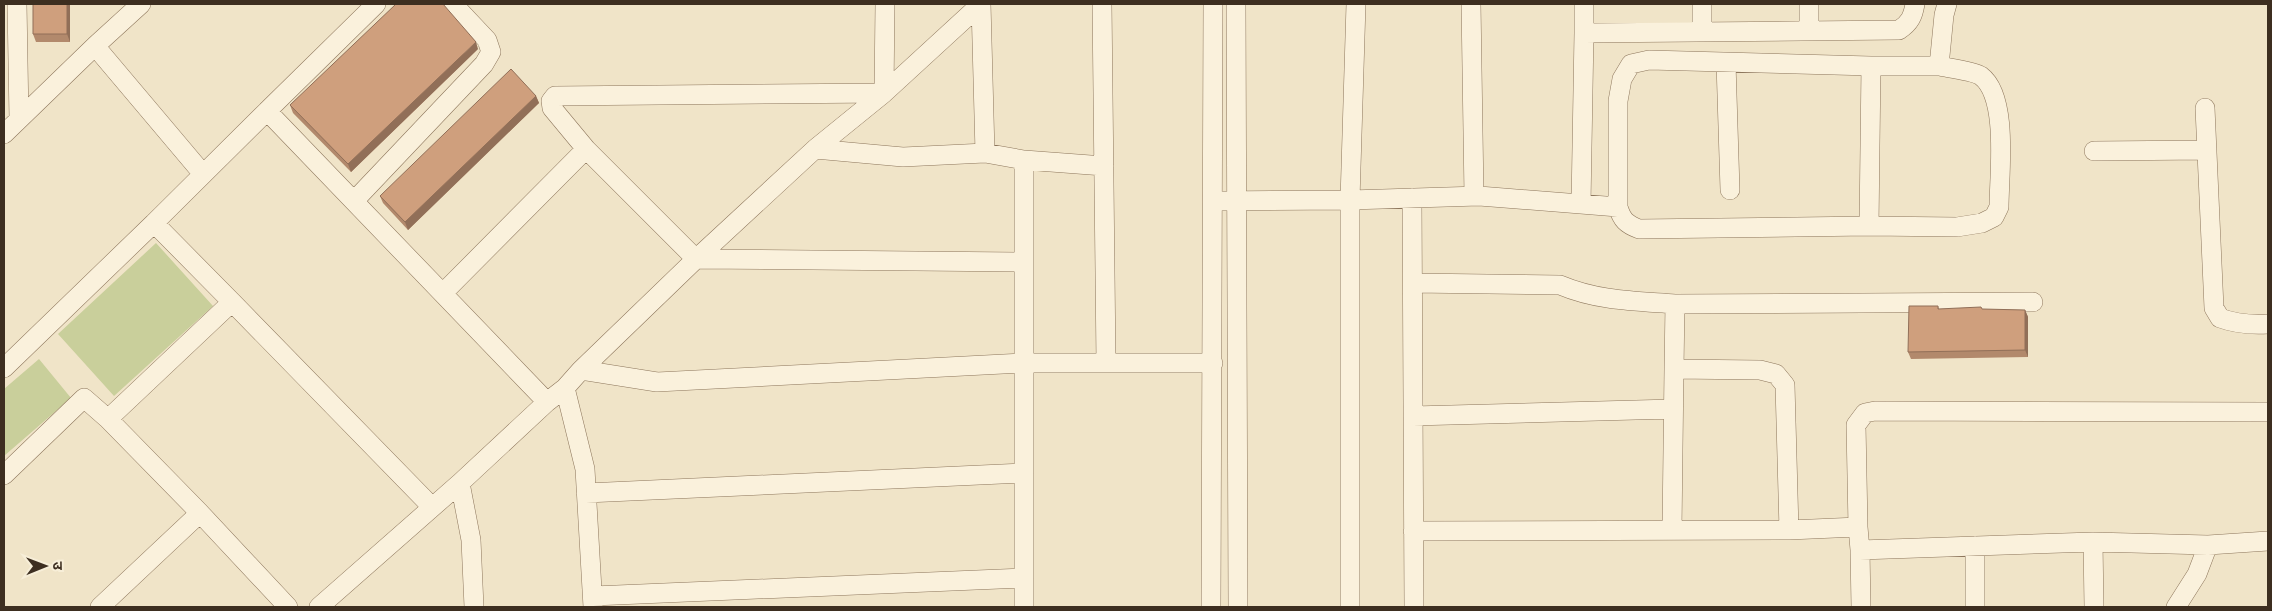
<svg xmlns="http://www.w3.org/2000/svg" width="2272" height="611" font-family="Literata,'Noto Sans Devanagari',serif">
  <rect width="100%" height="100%" fill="#f0e4c8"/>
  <!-- green -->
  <path fill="#c9cf9b" d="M156 243 213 306 114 396 58 334Z
    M39 359 71 398 4 456V389Z"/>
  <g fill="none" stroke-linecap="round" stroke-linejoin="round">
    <defs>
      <path id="minor" d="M17 4 19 119
        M981 4 985 153 1024 160V607
        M1102 4 1106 362
        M1236 4 1238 607
        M1471 4 1474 196
        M1702 4V31
        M1809 4V30
        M1584 33V4
        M95 46 203 174
        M1726 63 1730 190
        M2205 108 2214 308 2220 318C2236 324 2251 325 2268 324
        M267 111 376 4
        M4 134 95 46 141 4
        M586 149 552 108 551 101 555 96 884 93 885 4
        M815 149 903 157 985 153
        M2094 151 2207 150
        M1024 160 1104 166
        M1412 198 1414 607
        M354 201 484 64 491 52 487 40 453 4
        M1213 201 1350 200 1479 196 1618 207V101L1622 79 1631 64 1649 60 1871 66
        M1581 204 1584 33 1899 30C1910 23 1913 16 1915 4
        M1618 207C1622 220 1626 224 1639 229L1869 226 1957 227 1982 223 1994 217 1999 207C1999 175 2009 97 1981 76 1974 71 1949 68 1939 66
        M154 223 267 111 547 402 460 483 319 607
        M1869 226 1871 66H1939L1944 15 1947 4
        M1413 283 1560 285C1598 301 1635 301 1675 304L1674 369
        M443 293 586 149 696 259 1023 262
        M232 302 432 507
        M1675 304 2033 302
        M4 368 154 223 232 302 108 419 84 398 4 475
        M581 370 657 382 1024 363H1213
        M565 388 585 469 593 607
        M547 402 565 388 581 370 696 259 815 149 884 93 981 4
        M1413 416 1673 409
        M460 483 471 540 474 607
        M586 493 1024 473
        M200 513 288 607
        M1858 527 1856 425 1865 413 1875 411 2268 412
        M1672 530 1674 369 1760 370 1776 374 1785 385 1789 530
        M1413 531 1789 530 1858 527 1860 550 2093 542 2094 607
        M2093 542 2208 545 2268 541
        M1860 550 1861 607
        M593 596 1024 578
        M100 607 200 513 108 419
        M1211 607 1213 4
        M1350 607V200L1356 4
        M1975 607V546
        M2176 607 2197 574 2208 545"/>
    </defs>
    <!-- minor casing -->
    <use href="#minor" stroke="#8d765c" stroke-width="20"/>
    <!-- minor -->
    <use href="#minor" stroke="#faf1dc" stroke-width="19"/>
  </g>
  <!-- wall -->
  <path fill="#b2896c" d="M33 4H70V42H36L33 34Z
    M478 49 351 172 293 113 290 105Z
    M536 96 539 103 408 230 383 203 380 196Z
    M1938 306 1939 309 2025 310 2028 317V357L1911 359 1908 352Z"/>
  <!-- shaded-wall -->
  <path fill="#916f58" d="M67 4H70V42L67 34Z
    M476 42 478 49 351 172 348 164Z
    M536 96 539 103 408 230 405 222Z
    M2025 310 2028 317V357L2025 350Z"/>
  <!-- building -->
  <path fill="#cf9f7d" stroke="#916f58" d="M33 4H67V34H33Z
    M396 4H443L476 42 348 164 290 105Z
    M511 69 536 96 405 222 380 196Z
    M1909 306H1938V309L1981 307 1982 309 2025 310V350L1908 352Z"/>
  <!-- border -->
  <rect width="2272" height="611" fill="none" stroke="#3d2e20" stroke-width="10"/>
  <!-- north arrow -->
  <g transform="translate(45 566) rotate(89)" stroke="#f7eed8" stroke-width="4" paint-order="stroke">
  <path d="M0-4L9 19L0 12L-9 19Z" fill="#3d2e20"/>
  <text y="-8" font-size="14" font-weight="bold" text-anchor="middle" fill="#3d2e20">उ</text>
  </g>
</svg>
